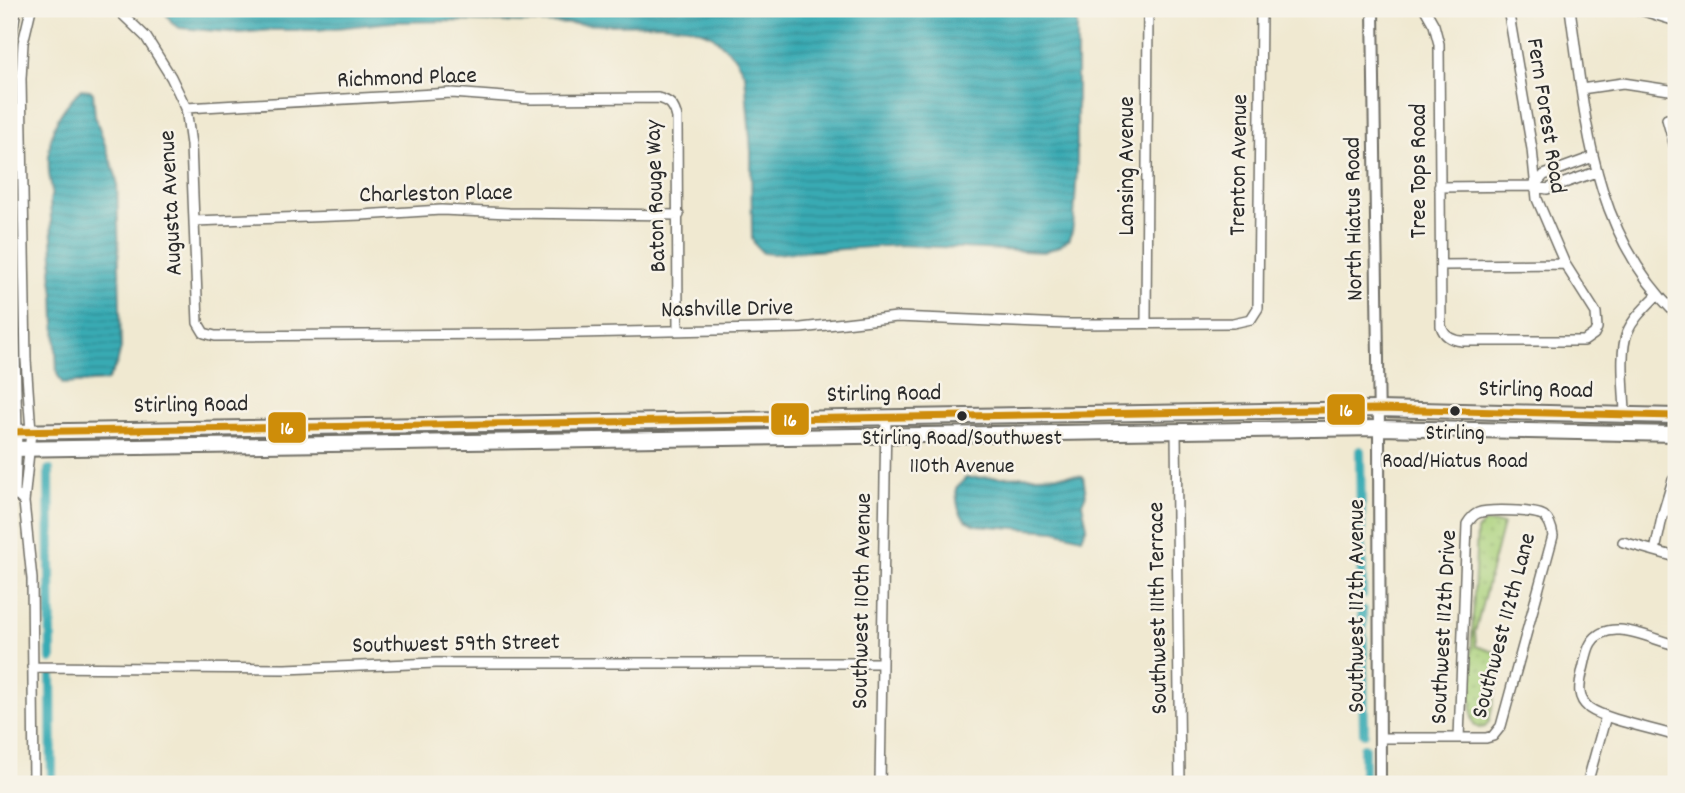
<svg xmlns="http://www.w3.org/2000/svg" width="1685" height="793" font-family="Dekko,sans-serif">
  <defs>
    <pattern id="park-dots" width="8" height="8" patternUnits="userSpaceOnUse" patternTransform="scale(1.75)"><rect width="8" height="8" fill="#abd27d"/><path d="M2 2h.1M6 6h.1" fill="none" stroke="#93b46c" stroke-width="1.8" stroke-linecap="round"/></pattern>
    <pattern id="water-rules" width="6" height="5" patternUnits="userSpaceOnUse" patternTransform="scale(1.75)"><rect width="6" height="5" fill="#39abb4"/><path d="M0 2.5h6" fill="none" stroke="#308b93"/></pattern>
  </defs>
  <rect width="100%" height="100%" fill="#f7f3e8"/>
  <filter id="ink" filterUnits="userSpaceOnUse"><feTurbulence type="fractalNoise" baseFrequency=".0143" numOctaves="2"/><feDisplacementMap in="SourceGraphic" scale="14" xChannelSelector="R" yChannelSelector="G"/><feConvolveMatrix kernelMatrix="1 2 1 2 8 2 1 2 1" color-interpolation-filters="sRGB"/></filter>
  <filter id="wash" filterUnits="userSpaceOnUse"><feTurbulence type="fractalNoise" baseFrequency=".00686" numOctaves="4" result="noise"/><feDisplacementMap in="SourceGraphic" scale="28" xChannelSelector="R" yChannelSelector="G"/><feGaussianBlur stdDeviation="1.57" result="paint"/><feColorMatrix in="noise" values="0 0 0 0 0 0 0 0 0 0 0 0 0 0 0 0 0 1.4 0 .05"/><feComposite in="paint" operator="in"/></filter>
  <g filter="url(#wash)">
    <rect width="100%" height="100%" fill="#f0e9d1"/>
    <!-- park -->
    <path fill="url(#park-dots)" stroke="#6b7e54" stroke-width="2" d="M1484 523 1503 524 1475 632 1476 646 1504 655 1489 721 1485 727 1479 728 1474 725 1472 718 1470 678 1477 530Z"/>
    <!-- water -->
    <path fill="url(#water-rules)" stroke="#326b70" stroke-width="2" d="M163 9H1077V169L1074 218 1072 232 1068 240 1060 246 1044 252 899 245 772 254 763 253 756 246 752 239 751 151 745 75 735 57 713 36 704 32 689 27 659 24 612 25 461 21 393 22 317 30H271L240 33 180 28 173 24Z
      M81 89 90 90 93 93 95 116 117 179 121 348 117 364 107 381 63 384 57 374 54 295 51 271 53 258 50 200C54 190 50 183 49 173 47 135 54 116 81 89Z
      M1069 475 1083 476 1086 494 1082 503 1087 526 1082 538 1055 531 975 525C957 518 957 505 956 488L966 478Z"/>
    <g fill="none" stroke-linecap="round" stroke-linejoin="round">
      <!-- canal -->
      <path stroke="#39abb4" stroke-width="10" d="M1360 451 1362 594
        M49 470 51 659
        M1362 610 1364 733
        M51 675 52 784
        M1364 748V784"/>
    </g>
  </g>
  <g filter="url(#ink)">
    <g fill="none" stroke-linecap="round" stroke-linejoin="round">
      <defs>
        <path id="minor" d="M31 9 23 43 21 79 26 360 31 432 24 502 32 579 34 784
          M117 9 146 37 171 77 186 108 191 145 198 323 204 333 215 336 532 334 801 328 897 317 1065 324 1233 323 1251 319 1258 308 1261 9
          M1425 9 1434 25 1439 44 1441 326C1444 336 1451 340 1462 341H1584L1594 334 1597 328 1596 313 1565 264 1537 199 1532 149 1508 9
          M1570 9C1586 120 1591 230 1676 314
          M1637 9 1676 21
          M9 53 16 9
          M1581 89 1623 83 1676 91
          M186 108 452 93 531 99 658 98C670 101 674 105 677 118L678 330
          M1667 119 1676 151
          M9 122 17 432 15 493 24 502
          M1534 186 1544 175 1593 157
          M1439 187 1534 186 1547 189 1596 172
          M194 221 362 215 441 210 509 213 679 215
          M1441 265 1565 264
          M1146 323 1148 9
          M1625 416C1625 393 1619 354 1627 333 1633 318 1646 307 1657 295
          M1176 431 1180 784
          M1663 513 1673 480
          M1623 542 1676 557
          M1655 551 1663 513 1672 508 1676 509
          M1676 645C1652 640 1608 615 1591 643 1586 651 1585 664 1582 673 1579 687 1577 698 1589 708 1606 720 1655 729 1676 736
          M32 667 285 669 436 663H881
          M1380 738H1486L1493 736 1501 726 1553 536C1552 528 1550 521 1544 516 1535 510 1488 509 1478 513 1473 515 1470 519 1467 524L1459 738
          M880 784 886 418
          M1587 784 1606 716
          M1675 784 1676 782"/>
        <path id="tertiary" d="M1373 9 1379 428 1380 784"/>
        <path id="primary" d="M9 432 1378 409 1676 416
          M9 449 1379 428 1676 434"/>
      </defs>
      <!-- minor casing -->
      <use href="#minor" stroke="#706e65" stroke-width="12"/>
      <!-- tertiary casing -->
      <use href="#tertiary" stroke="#706e65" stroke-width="14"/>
      <!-- primary casing -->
      <use href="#primary" stroke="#706e65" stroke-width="18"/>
      <!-- minor -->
      <use href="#minor" stroke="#fff" stroke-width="9"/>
      <!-- tertiary -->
      <use href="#tertiary" stroke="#fff" stroke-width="10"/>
      <!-- primary -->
      <use href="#primary" stroke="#fff" stroke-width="14"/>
      <defs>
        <path id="bus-1" d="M9 432 1378 409 1676 416"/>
      </defs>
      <!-- bus-1 casing -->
      <use href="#bus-1" stroke="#f7f3e8" stroke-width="12"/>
      <!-- bus-1 -->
      <use href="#bus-1" stroke="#ce8d09" stroke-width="7"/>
    </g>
  </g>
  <!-- markers -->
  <g fill="#2b2b2b" stroke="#f7f3e8" stroke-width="2.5">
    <circle cx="1455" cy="411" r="6"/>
    <circle cx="962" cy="416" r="6"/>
  </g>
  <g text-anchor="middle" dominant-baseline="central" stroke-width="5" stroke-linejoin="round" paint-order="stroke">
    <!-- bus labels -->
    <g font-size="22" fill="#2b2b2b" stroke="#f7f3e8">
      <text x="1455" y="434">Stirling<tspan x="1455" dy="28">Road/Hiatus Road</tspan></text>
      <text x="962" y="439">Stirling Road/Southwest<tspan x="962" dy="28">110th Avenue</tspan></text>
    </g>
    <!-- street labels -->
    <g font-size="24" fill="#2b2b2b" stroke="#f7f3e8">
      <text transform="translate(407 79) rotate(-2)">Richmond Place</text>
      <text transform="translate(1545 116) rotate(81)">Fern Forest Road</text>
      <text transform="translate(1240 165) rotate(-89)">Trenton Avenue</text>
      <text transform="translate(1128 166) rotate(-90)">Lansing Avenue</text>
      <text transform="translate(1420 171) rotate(-90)">Tree Tops Road</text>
      <text transform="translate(436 195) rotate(-1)">Charleston Place</text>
      <text transform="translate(657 196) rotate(-92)">Baton Rouge Way</text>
      <text transform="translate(172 203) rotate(-93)">Augusta Avenue</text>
      <text transform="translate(1355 219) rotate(-91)">North Hiatus Road</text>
      <text transform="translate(727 310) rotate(-1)">Nashville Drive</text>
      <text transform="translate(1536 391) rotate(1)">Stirling Road</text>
      <text transform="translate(884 395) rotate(-1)">Stirling Road</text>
      <text transform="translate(191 406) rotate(-1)">Stirling Road</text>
      <text transform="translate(863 601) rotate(-89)">Southwest 110th Avenue</text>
      <text transform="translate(1358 606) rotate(-90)">Southwest 112th Avenue</text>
      <text transform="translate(1159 608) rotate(-91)">Southwest 111th Terrace</text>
      <text transform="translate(1505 626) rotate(-75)">Southwest 112th Lane</text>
      <text transform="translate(1445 627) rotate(-87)">Southwest 112th Drive</text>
      <text transform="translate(456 645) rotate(-1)">Southwest 59th Street</text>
    </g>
  </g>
  <g stroke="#f7f3e8" stroke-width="2.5">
    <rect x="1326" y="393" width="40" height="33" rx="7" fill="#ce8d09"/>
    <rect x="770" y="402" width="40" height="34" rx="7" fill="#ce8d09"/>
    <rect x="267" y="411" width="40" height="33" rx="7" fill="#ce8d09"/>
  </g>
  <g font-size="19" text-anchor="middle" font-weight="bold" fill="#fff">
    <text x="1346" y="416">16</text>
    <text x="790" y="426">16</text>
    <text x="287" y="434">16</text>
  </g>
  <!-- margin -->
  <rect width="1685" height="793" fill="none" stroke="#f7f3e8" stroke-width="35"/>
</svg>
